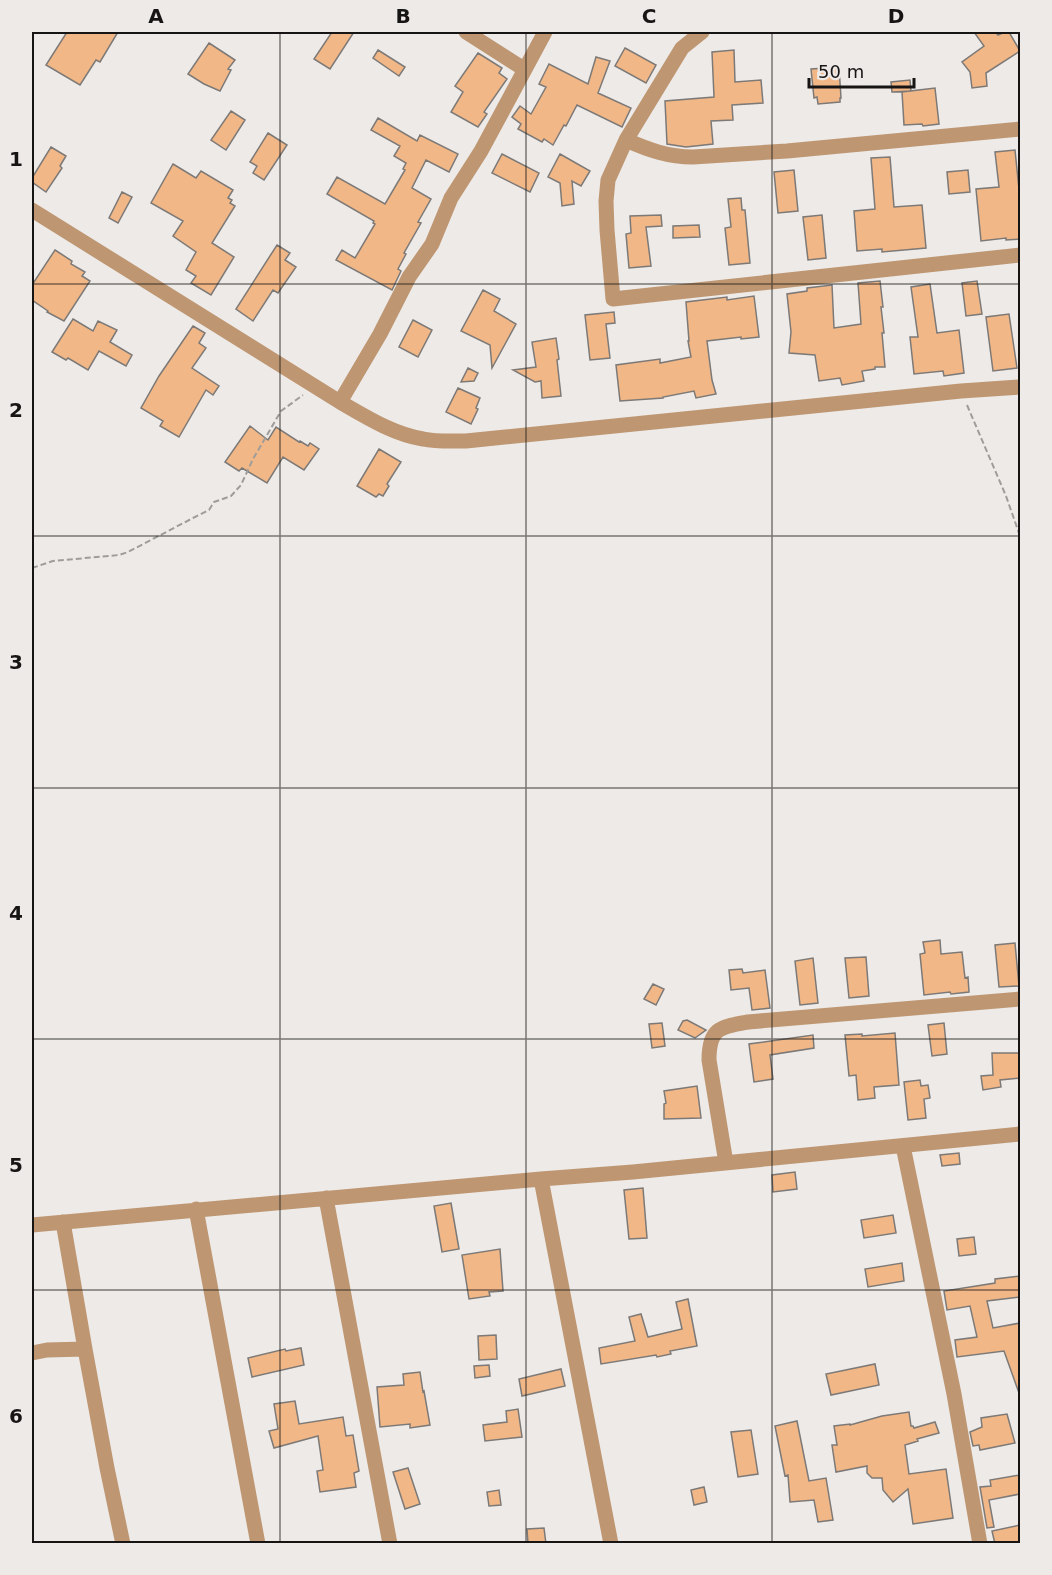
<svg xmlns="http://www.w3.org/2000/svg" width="1052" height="1575" font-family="'DejaVu Sans',sans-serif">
  <rect width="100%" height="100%" fill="#edeae8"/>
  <!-- building -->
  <path fill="#f2b786" stroke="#7c7977" stroke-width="1.5" d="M67 32H118L100 62 96 60 80 85 46 65Z
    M332 32H354L330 69 314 59Z
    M974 32H995L998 35 1005 32H1009L1020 51 986 73 987 86 972 88 970 72 962 62 984 46Z
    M209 43 235 60 228 69 231 70 220 91 204 84 188 74Z
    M625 48 656 65 646 83 615 66Z
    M378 50 405 67 399 76 373 58Z
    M734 50 735 82 761 80 763 103 732 105 733 120 711 121 713 144 686 147 667 144 665 101 714 97 712 52Z
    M478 53 502 68 499 73 507 79 484 112 487 114 478 127 451 112 463 92 455 86Z
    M596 57 610 61 598 93 631 108 622 127 577 105 566 126 564 125 553 145 544 139 542 142 518 129 521 124 512 117 520 106 531 114 546 87 539 84 549 64 588 84Z
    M839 67 841 98H840V102L818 104 817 97 814 98 811 69Z
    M910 80 911 91 892 92 891 82Z
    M935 88 939 124 923 126 922 124 904 125 902 92Z
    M231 111 245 120 226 150 211 140Z
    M378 118 417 141 420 135 458 154 449 172 426 160 412 188 431 199 418 222 421 223 404 253 406 254 398 269 401 271 392 290 336 260 342 250 355 258 375 224 373 223 374 221 327 194 337 177 385 204 405 170 403 169 406 163 394 156 400 146 371 130Z
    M268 133 287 145 264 180 253 173 257 166 250 162Z
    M51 147 66 156 60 166 62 168 46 192 32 182V178Z
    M1015 150 1020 199V239L1006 240V238L981 241 976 189 999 187 995 152Z
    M502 154 539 173 530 192 492 173Z
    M560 154 590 171 581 186 572 181 574 204 562 206 560 183 548 177Z
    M890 157 894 207 922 205 926 248 882 252V249L857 251 854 211 875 209 871 158Z
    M173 164 196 178 201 171 233 190 228 198 232 200 230 203 235 206 212 243 234 257 211 295 191 283 196 276 186 270 196 252 173 236 183 221 151 203Z
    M794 170 798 211 778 213 774 172Z
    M968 170 970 192 949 194 947 172Z
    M122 192 132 197 118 223 109 218Z
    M741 198 742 210H745L750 263 729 265 725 228 731 227 728 199Z
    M661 215 662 226 646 227 651 266 629 268 626 234 631 233 630 216Z
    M822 215 826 258 808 260 803 217Z
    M699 225 700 237 673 238V226Z
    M277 245 290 253 285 260 296 267 278 293 273 290 253 321 236 309Z
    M55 250 72 261 71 264 85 272 82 276 90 281 64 321 47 312 48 311 32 300V285Z
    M880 281 883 307H881L884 333H882L885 367H875V369L862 371 864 381 842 385 840 378 819 381 815 355 789 353 791 332 787 294 807 291V288L832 285 834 328 861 324 858 283Z
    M977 281 982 314 966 316 962 283Z
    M930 284 937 333 959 330 964 373 944 376 943 371 914 374 910 337H918L911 287Z
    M483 290 500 299 494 311 516 324 492 368 490 345 461 331Z
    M754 296 759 337 741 339V337L707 341 712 380 716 394 696 398 694 391 663 397V398L620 401 616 365 660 359V363L691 357 688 341H689L686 302 727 297V300Z
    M614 312 615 323 606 324 610 358 590 360 585 315Z
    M1009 314 1017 368 993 371 986 317Z
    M73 319 93 331 98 321 117 330 110 342 132 355 126 366 99 351 88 370 68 358 66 360 52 352Z
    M413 320 432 330 418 357 399 347Z
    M193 326 205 333 199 343 206 348 192 368 219 386 213 395 206 390 179 437 160 426 163 421 141 408 159 376Z
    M556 338 559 359 557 360 561 396 542 398 541 381 535 382 513 370 536 367 532 342Z
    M468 368 478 373 474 381 461 382Z
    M458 388 480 398 476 408 478 409 471 424 446 412Z
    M250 426 268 440 276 427 299 442 300 441 308 446 310 443 319 449 304 470 283 457 267 483 242 468 239 471 225 462Z
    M379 449 401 462 387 484 389 486 383 496 379 494 376 497 357 486Z
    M940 940 941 954 962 952 965 978 968 977 969 992 951 994 950 992 924 995 920 954 925 953 923 942Z
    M1015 943 1019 986 999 987 995 945Z
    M866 957 869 996 849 998 845 958Z
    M813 958 818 1003 800 1005 795 961Z
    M742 969 743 973 765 970 770 1008 752 1010 749 988 731 990 729 970Z
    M653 984 664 989 656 1005 644 999Z
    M687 1020 706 1030 695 1038 678 1030 683 1021Z
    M662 1023 665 1046 652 1048 649 1024Z
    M944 1023 947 1054 932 1056 928 1025Z
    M895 1033 899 1085 874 1087 875 1098 858 1100 856 1075 849 1076 845 1035 862 1034V1036Z
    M813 1035 814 1048 770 1055 773 1079 754 1082 749 1044Z
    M992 1053H1020V1078L1000 1080 1001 1087 983 1090 981 1076 993 1075Z
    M920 1080 921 1086 928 1085 930 1098 924 1099 926 1118 908 1120 904 1082Z
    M697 1086 701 1118 664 1119V1104L666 1103 664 1091Z
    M959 1153 960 1164 942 1166 940 1155Z
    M795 1172 797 1189 773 1192 772 1175Z
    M643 1188 647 1238 629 1239 624 1190Z
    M451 1203 459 1249 442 1252 434 1206Z
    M893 1215 896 1233 864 1238 861 1220Z
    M974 1237 976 1254 959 1256 957 1239Z
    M500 1249 503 1291 489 1292 490 1296 469 1299 462 1255Z
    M902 1263 904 1281 868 1287 865 1269Z
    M1020 1276V1297L987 1301 993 1328 1020 1323V1392L1019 1393 1004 1351 957 1357 955 1340 977 1337 970 1306 947 1310 944 1291 995 1283V1279Z
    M688 1299 697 1346 670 1351 671 1354 657 1357 656 1355 601 1364 599 1348 635 1341 629 1317 641 1314 648 1337 682 1329 676 1302Z
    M496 1335 497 1359 479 1360 478 1336Z
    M301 1348 304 1365 252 1377 248 1358 285 1349 286 1351Z
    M875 1364 879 1385 831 1395 826 1374Z
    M489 1365 490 1376 475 1378 474 1366Z
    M561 1369 565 1386 522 1396 519 1379Z
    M420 1372 423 1392 424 1391 430 1425 410 1428V1424L380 1427 377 1387 404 1385 403 1374Z
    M295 1401 299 1424 343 1417 346 1436 353 1435 359 1471 354 1473 356 1487 320 1492 317 1471 323 1470 318 1436 274 1448 269 1431 278 1429 274 1404Z
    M518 1409 522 1437 485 1441 483 1425 507 1422 506 1411Z
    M909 1412 911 1426H913L914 1428 935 1422 939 1433 917 1439 918 1441 905 1445 909 1474 946 1469 953 1518 913 1524 908 1489 893 1502 883 1490 882 1478H872L867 1473V1466L836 1472 832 1445H837L834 1426 850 1424V1425L882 1416Z
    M1007 1414 1015 1443 980 1450 979 1445 973 1446 970 1432 982 1427 981 1418Z
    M797 1421 809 1481 826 1478 833 1520 818 1522 814 1500 790 1502 788 1475 785 1476 775 1426Z
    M751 1430 758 1474 738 1477 731 1432Z
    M408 1468 420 1504 405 1509 393 1472Z
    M1020 1475V1494L989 1500 994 1527 987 1528 980 1487 991 1486 990 1480Z
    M704 1487 707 1502 694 1505 691 1490Z
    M499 1490 501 1505 489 1506 487 1492Z
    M1020 1525V1544H995L992 1531Z
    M544 1528 546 1544H528L527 1529Z"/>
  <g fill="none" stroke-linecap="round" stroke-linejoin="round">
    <!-- path -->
    <path stroke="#9f9d9b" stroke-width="2" stroke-dasharray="6 3" stroke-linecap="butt" d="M967 405 1006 496 1020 536
      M32 568 53 561 119 555 128 552 193 518 209 510 214 502 231 496 241 485 253 459 281 411 303 395"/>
    <!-- street -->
    <path stroke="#be9671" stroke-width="15" d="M466 32 524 69
      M702 32 682 48 626 140 608 180 606 201 607 230 613 299 1020 255
      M626 140C649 150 668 157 693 157L787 151 1020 129
      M32 210 340 402C366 417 393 434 423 439 437 442 452 441 466 441L961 391 1020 387
      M340 402 380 334 409 277 432 244 451 198 481 151 545 32
      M903 1146 954 1394 980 1544
      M726 1163 709 1060C709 1028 720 1027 748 1022L1020 999
      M541 1179 611 1544
      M326 1198 390 1544
      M196 1209 258 1544
      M63 1222 85 1349
      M32 1225 541 1179 633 1172 1020 1134
      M32 1353 47 1350 85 1349 107 1468 123 1544"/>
  </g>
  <!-- grid -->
  <path fill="none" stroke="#161514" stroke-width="1.5" stroke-opacity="0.55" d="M280 32V1544M526 32V1544M772 32V1544M32 284H1020M32 536H1020M32 788H1020M32 1039H1020M32 1290H1020"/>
  <!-- border -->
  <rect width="1052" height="1575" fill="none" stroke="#edeae8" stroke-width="66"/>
  <!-- scale -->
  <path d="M809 78v9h105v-9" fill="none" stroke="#161514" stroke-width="3"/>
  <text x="818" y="78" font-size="18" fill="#161514" stroke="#edeae8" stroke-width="4.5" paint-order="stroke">50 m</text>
  <rect x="33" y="33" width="986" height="1509" fill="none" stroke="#161514" stroke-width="2"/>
  <g font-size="20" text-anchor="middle" font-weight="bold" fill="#161514">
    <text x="156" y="23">A</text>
    <text x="403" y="23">B</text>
    <text x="649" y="23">C</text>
    <text x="896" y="23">D</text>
    <text x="16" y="166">1</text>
    <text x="16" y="417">2</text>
    <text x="16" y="669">3</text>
    <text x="16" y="920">4</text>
    <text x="16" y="1172">5</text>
    <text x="16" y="1423">6</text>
  </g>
</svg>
